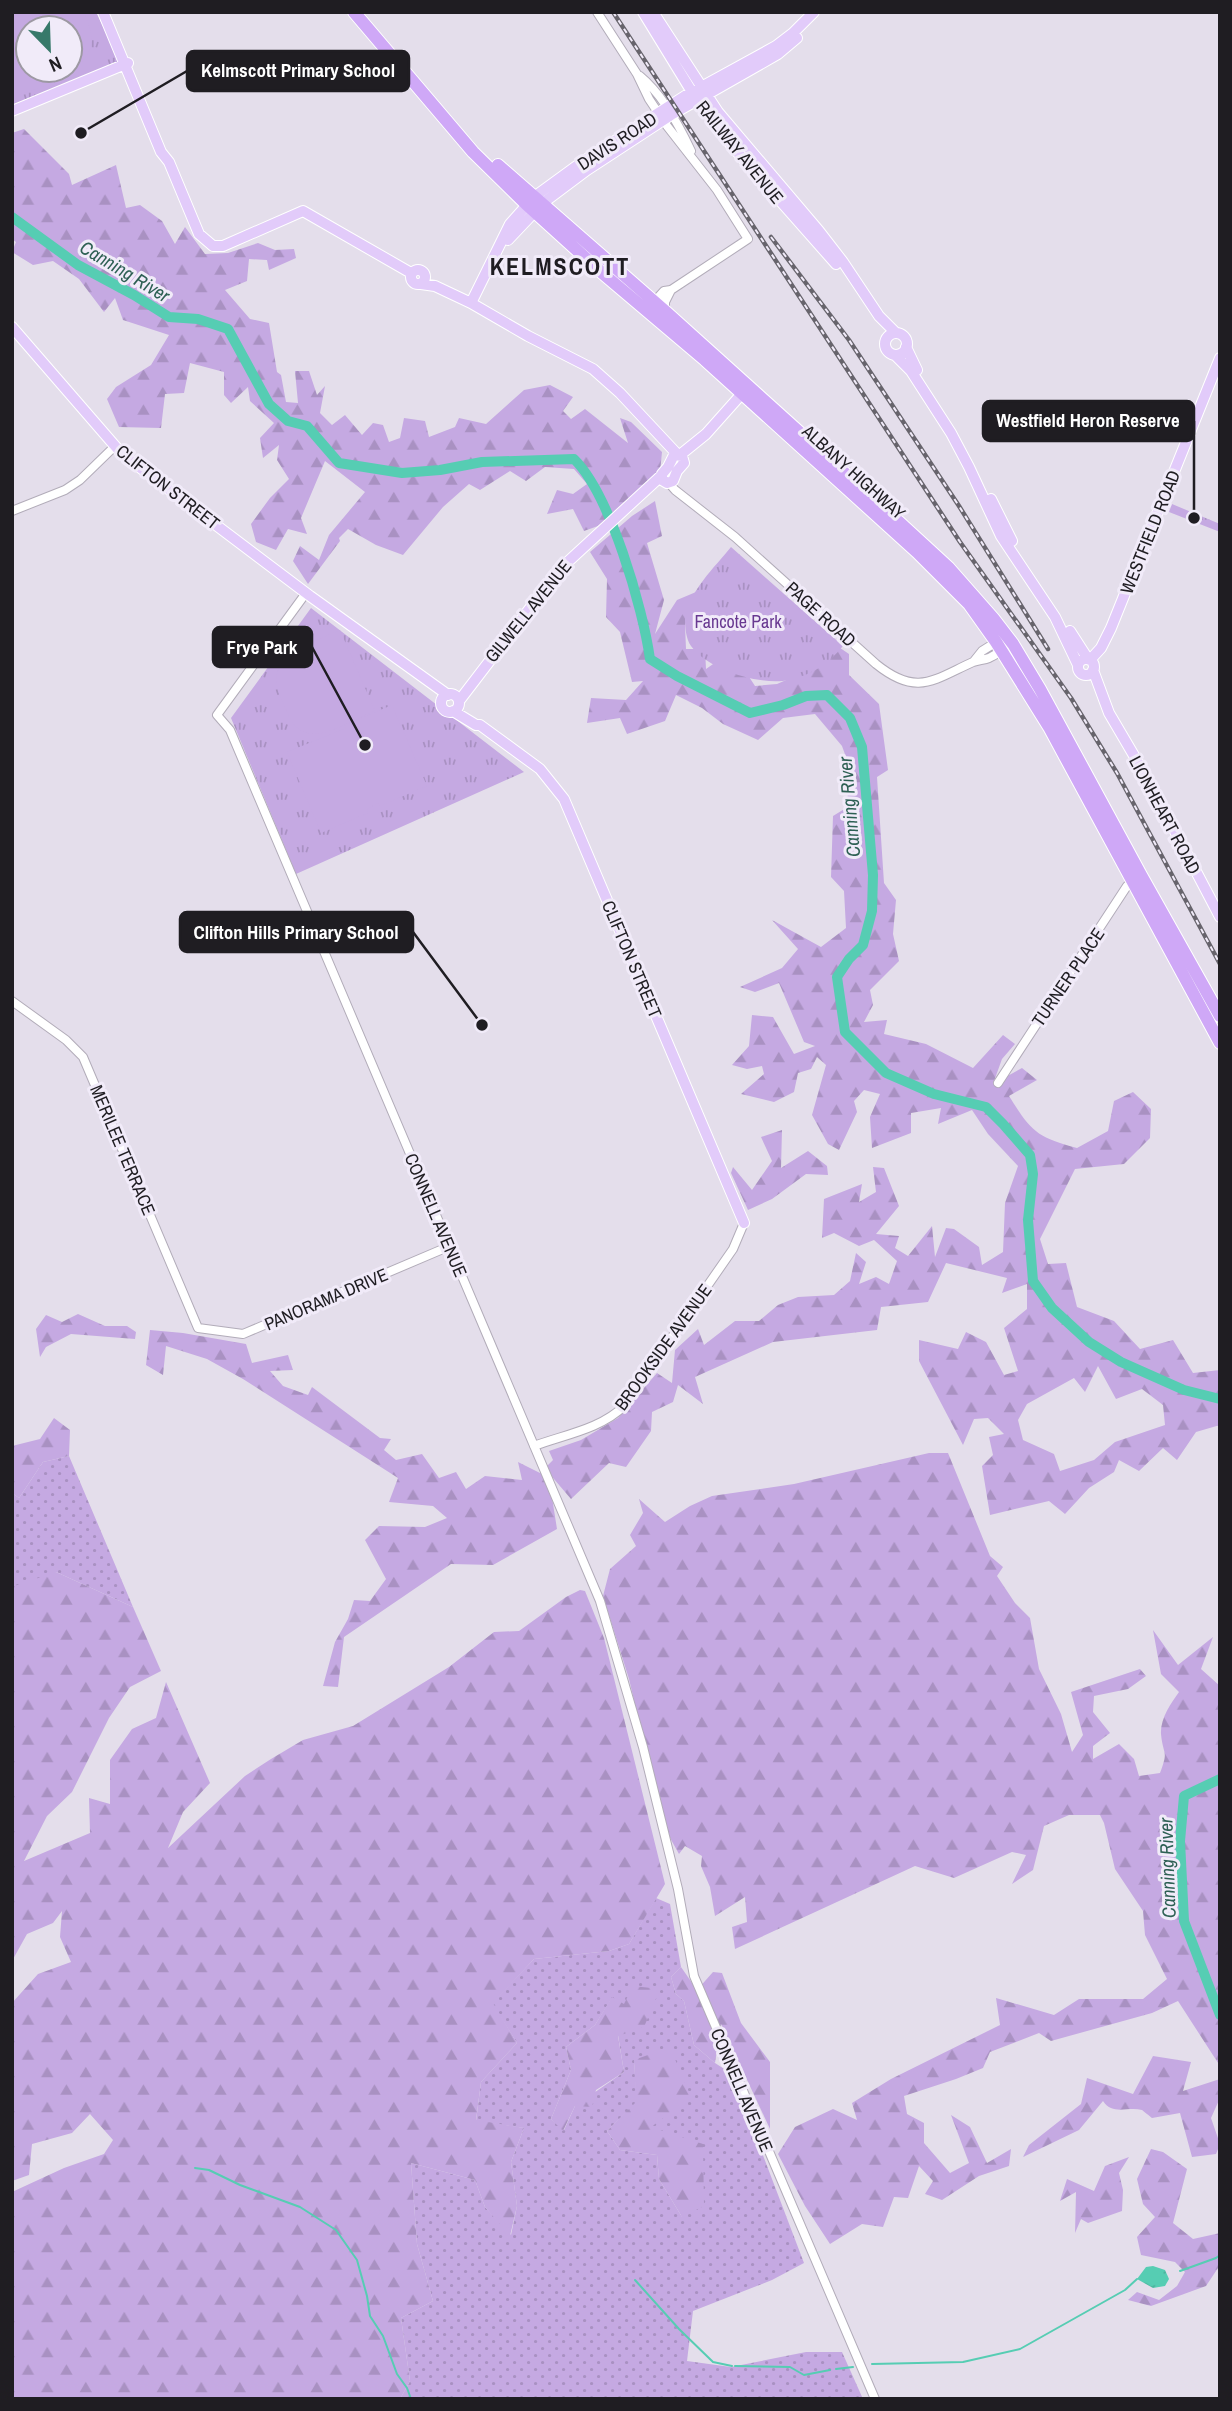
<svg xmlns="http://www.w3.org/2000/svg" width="1232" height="2411" font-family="'Archivo Narrow',sans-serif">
  <defs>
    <pattern id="grass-dots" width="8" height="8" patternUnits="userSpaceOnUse" patternTransform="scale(1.75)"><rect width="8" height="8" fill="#c5a9e2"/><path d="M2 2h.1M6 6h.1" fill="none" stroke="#a991c2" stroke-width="1.8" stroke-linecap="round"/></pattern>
    <pattern id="forest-firs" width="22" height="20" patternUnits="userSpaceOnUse" patternTransform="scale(1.75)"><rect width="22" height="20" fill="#c5a9e2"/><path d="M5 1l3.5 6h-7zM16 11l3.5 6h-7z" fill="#a991c2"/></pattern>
    <pattern id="park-tufts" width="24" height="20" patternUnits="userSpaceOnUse" patternTransform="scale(1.75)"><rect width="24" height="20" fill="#c5a9e2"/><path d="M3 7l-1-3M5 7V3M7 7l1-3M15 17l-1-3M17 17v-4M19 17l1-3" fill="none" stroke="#a991c2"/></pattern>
    <pattern id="water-ripples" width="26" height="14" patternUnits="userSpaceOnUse" patternTransform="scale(1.75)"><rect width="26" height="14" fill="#56cdb3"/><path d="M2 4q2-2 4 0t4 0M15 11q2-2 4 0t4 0" fill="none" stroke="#4ab09a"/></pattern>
  </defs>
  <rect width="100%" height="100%" fill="#e4deeb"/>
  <!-- grass -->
  <path fill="url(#grass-dots)" fill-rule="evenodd" d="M69 1456 133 1607 56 1572 13 1652 12 1493 19 1498 43 1462Z
    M656 1898 670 1904 681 1967 671 1977 676 1994 684 2001 694 2045 715 2063 732 2074 804 2263 772 2280 693 2311 687 2361 731 2367 806 2352H842L863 2399H400L410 2381 401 2318 433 2301 417 2244 411 2163 475 2180 485 2207 511 2235 517 2206 511 2162 524 2128 476 2121 481 2082 517 2043 492 2003 534 1959 609 1951 629 1944ZM612 1998 623 2004 618 2035 624 2072 575 2106 564 2130 551 2119 571 2070 566 2047 595 2025ZM634 2061 650 2127 682 2217 659 2179 657 2155 620 2150 607 2131 637 2102Z"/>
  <!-- forest -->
  <path fill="url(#forest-firs)" fill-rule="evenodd" d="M24 129 69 174 72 185 116 165 126 208 140 205 162 221 175 244 185 227 205 254 228 253 258 243 275 250 294 249 296 258 269 270 267 260 249 259 247 281 225 290 250 319 269 323 277 372 281 375 286 402 298 403 295 371H309L317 395 325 386 320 413 332 425 345 415 362 435 373 423 383 425 389 442 400 438 404 418 425 421 429 437 455 427 459 418 486 424 524 390 550 385 573 397 563 411 571 419 585 409 628 443 620 418 631 422 662 452 660 472 598 526 584 531 573 509 547 514 557 490 573 494 587 484 574 469 545 467 526 481 510 471 480 490 469 484 443 507 403 555 376 545 348 529 339 538 340 541 308 584 293 561 300 546 319 560 329 535 365 492 325 461 301 518 307 534 288 529 276 550 256 542 251 524 270 498 289 479 277 460 279 445 263 458 260 438 274 423 250 401 248 387 231 403 224 395V372L190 363 184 393 165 394 161 428 119 427 107 399 116 387 151 365 169 335 123 320 115 298 104 312 79 279 53 261 33 265 12 252 16 242 12 239V133Z
    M655 501 662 536 647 543 664 600 655 634 677 600 696 592 685 625 686 649H705L706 669 716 662 742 666 755 686 777 684 823 664 824 637 849 654V675L879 704 888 770 877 777 884 883 896 900 893 934 899 961 870 990 873 1005 864 1022 887 1020 884 1034 926 1044 973 1068 1003 1035 1015 1044 1002 1059 993 1084 1022 1068 1037 1080 1009 1096C1031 1131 1036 1137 1077 1148L1108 1131 1114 1101 1133 1092 1151 1109 1150 1138 1124 1164 1075 1169 1040 1239 1048 1264 1066 1263 1077 1307 1114 1321 1140 1349 1173 1340 1193 1373 1220 1370V1425L1196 1432 1177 1460 1163 1448 1139 1471 1119 1460 1114 1472 1089 1488 1065 1514 1049 1501 990 1515 982 1466 993 1455 989 1437 1004 1434 988 1418 974 1419 963 1445 919 1361V1340L958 1349 966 1332 986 1342 1004 1375 1018 1371 1004 1328 1027 1309V1284L1002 1293 1007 1278 946 1263 928 1302 881 1307 877 1330 773 1342 695 1377 703 1404 678 1385 673 1402 652 1412 651 1431 626 1467 609 1463 571 1499 548 1472 557 1529 493 1565 451 1564 344 1637 338 1687 323 1686 335 1642 348 1619 354 1600 370 1601 386 1579 365 1540 379 1526 425 1527 447 1518 433 1506 389 1502 398 1478 243 1379 207 1359 166 1346 163 1375 146 1365 150 1330 183 1333 246 1344 252 1363 288 1355 293 1370 270 1371 283 1386 308 1395 312 1387 380 1438 391 1439 384 1450 396 1460 422 1454 439 1478 456 1472 466 1489 485 1476 522 1480 518 1462 540 1473 553 1460 549 1451 581 1440 618 1418 657 1373 672 1383 675 1350 698 1329 704 1345 735 1321H759L778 1305 798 1297 834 1295 850 1281 856 1253 866 1262 859 1284 876 1277 889 1284 897 1261 874 1240 859 1246 834 1233 822 1238 824 1199 862 1184 859 1202 876 1192 873 1167 884 1168 899 1206 876 1234 899 1236 895 1248 908 1256 932 1226 935 1257 946 1228 954 1229 979 1247 982 1265 1003 1252 1005 1203 1018 1166 988 1134 972 1110 938 1124 941 1108 911 1113V1133L872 1148 870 1117 880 1094 864 1090 854 1101 857 1112 839 1150 828 1144 812 1115 826 1065 817 1057 811 1069 798 1073 794 1092 774 1102 741 1094 764 1074 762 1066 747 1069 732 1065 749 1046 752 1015 773 1017 794 1054 815 1046 804 1042 779 983 755 992 740 987 782 968 798 949 772 920 821 947 846 928 844 891 831 877 833 816 846 808 851 771 842 746 815 714 783 718 758 740 723 724 702 708 676 695 665 721 627 734 620 718 587 723 591 698 626 700 643 681 632 682 620 632 606 617 607 579 590 552 632 516ZM1098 1366 1116 1399 1142 1389 1163 1405 1165 1425 1115 1442 1094 1460 1060 1471 1054 1454 1023 1440 1018 1420 1027 1404 1074 1378 1085 1392Z
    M782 1130 781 1168 808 1151 827 1166 828 1175 806 1174 772 1199 748 1210 731 1173 733 1167 752 1190 772 1161 761 1137Z
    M78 1314 105 1326H127L136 1332 135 1339 71 1334 46 1347 40 1357 36 1329 46 1315 62 1322Z
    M54 1418 70 1430 69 1456 43 1462 19 1498 12 1493V1446L40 1439Z
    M929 1453H948L990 1556 1003 1567 997 1576 1015 1603 1030 1618 1039 1669 1061 1714 1072 1752 1083 1735 1071 1692 1140 1669 1146 1676 1128 1689 1094 1696 1093 1712 1110 1733 1093 1746V1759L1119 1744 1134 1759 1139 1776 1160 1773C1169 1749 1163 1756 1161 1734 1160 1719 1171 1703 1179 1692L1161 1674 1153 1630 1178 1665 1213 1637 1201 1669 1220 1686V2066L1178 2001 1152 2013 1051 2041 1039 2033 990 2052 983 2068 956 2079 904 2096 907 2114 924 2123V2143L950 2173 969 2163 951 2115 970 2127 987 2163 1011 2149 1009 2166 979 2176 942 2200 925 2194 933 2181 919 2166 908 2198 894 2197 883 2227 862 2224 830 2244 805 2206 778 2154 795 2127 833 2109 857 2120 852 2103 891 2079 1000 2025 996 1998 1054 2015 1079 1999H1143L1167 1979 1145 1935 1143 1911 1115 1869 1104 1823 1100 1815H1069L1044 1826 1033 1870 1012 1884 1026 1855 1012 1852 954 1878 915 1866 735 1949 732 1927 747 1922 745 1897 715 1916 710 1887 701 1866 702 1856 685 1846 679 1854 664 1827 629 1679 603 1596 610 1569 636 1546 630 1535 643 1513 639 1499 665 1522 690 1506 712 1496 794 1484Z
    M56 1572 133 1607 161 1671 130 1687 109 1718 72 1792 47 1816 24 1861 90 1833 89 1798 110 1804V1760L132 1729 156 1718 166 1682 210 1783 183 1812 168 1848 245 1776 271 1759 303 1740 353 1726 449 1667 494 1632 519 1631 566 1597 580 1590 585 1591 604 1638 665 1884 629 1944 609 1951 534 1959 493 2003 517 2043 481 2082 476 2120 524 2128 511 2162 517 2206 510 2236 485 2207 475 2180 411 2163 417 2244 433 2301 401 2318 410 2381 400 2399H12V2192L64 2168 104 2154 113 2140 90 2114 72 2133 32 2144 29 2175 12 2181V2003L38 1974 71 1962 60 1937 62 1911 53 1923 27 1934 12 1961 14 1586Z
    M681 1967 697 1990 713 1972 722 1973 741 2023 770 2062V2129L721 2024 715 2063 694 2045 684 2001 676 1994 671 1977Z
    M633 1986 660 1989 644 2027 618 2036 624 2072 596 2090 592 2107 575 2106 563 2131 551 2119 571 2070 566 2047 595 2025 612 1997 624 2004Z
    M670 2047 691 2098 651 2127 703 2144 704 2206 682 2217 659 2179 657 2155 620 2150 607 2131 636 2102 634 2060Z
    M1153 2056 1191 2062 1183 2091 1220 2079V2098L1211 2118 1220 2144 1216 2154 1192 2157 1180 2113 1152 2118C1151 2117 1143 2111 1142 2110 1128 2106 1113 2116 1103 2101L1079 2130 1023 2157 1029 2145 1081 2104 1087 2078 1133 2094Z
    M1151 2149 1163 2152 1187 2169 1173 2223 1193 2239 1220 2233V2265L1206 2286 1151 2306 1128 2300 1137 2292 1159 2300 1177 2286 1185 2272 1175 2262 1141 2255 1137 2237 1155 2217 1143 2204 1137 2179Z
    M1129 2157 1119 2173 1123 2190 1122 2211 1088 2223 1081 2219 1075 2233 1076 2192 1060 2201 1067 2179 1094 2191 1105 2166Z"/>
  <!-- park -->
  <path fill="url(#park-tufts)" fill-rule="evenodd" d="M12 12H96L120 62 12 107ZM28 28H70V70H28Z
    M1172 504 1220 524V532L1169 512Z
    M731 547 843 646C828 664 812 675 789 680 761 686 708 670 691 646 686 639 685 627 685 619 688 592 715 567 731 547Z
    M311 608 524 772 296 874 231 718Z"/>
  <!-- pitch -->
  <path fill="#c5a9e2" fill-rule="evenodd" d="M12 12H84C86 19 90 26 91 33 98 69 40 90 12 96ZM28 28H70V70H28Z
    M340 630 375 711C359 717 329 735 313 734 295 733 290 719 284 705 274 685 271 666 294 654L293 650Z
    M392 705 427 786 380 806 378 803 367 809 368 813 321 833 287 752 346 728 345 725Z"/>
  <!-- water -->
  <path fill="url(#water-ripples)" d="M1153 2266 1165 2270 1169 2279 1165 2286 1153 2288 1137 2279 1146 2267Z"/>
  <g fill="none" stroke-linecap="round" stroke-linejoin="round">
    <!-- stream -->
    <path stroke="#56cdb3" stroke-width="2" d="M195 2168 209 2170 240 2185 300 2207 336 2230 357 2260 367 2296 370 2316 383 2336 397 2374 407 2388 411 2399
      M1180 2271 1216 2258 1220 2255
      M635 2280 679 2329 713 2362 732 2366
      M872 2364 963 2362 1020 2349 1125 2290 1137 2279
      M735 2366 790 2367 804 2375 830 2370
      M836 2369 853 2367"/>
    <!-- river -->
    <path stroke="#56cdb3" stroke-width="10" d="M12 217 78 265 134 295 169 317 198 319 228 329 269 404 288 421 307 426 339 463 402 473 440 470 482 462 574 459C610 494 643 608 650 659L677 676 750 713 783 705 806 696 827 695 850 718 862 747 873 875 872 911 863 945 849 959 837 977 845 1032 886 1073 934 1094 986 1107 1003 1124 1030 1155 1033 1174 1028 1220 1033 1281 1052 1308 1089 1342 1121 1362 1184 1390 1220 1399
      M1220 1779 1184 1796 1180 1841 1184 1921 1220 2015"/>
    <defs>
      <path id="minor" d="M597 12 637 74 649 99 667 126 717 190 748 239 671 290 664 291 653 303
        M640 76C662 94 679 125 691 151
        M665 311V302L671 290
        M669 483 675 490 735 537 876 664C917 697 933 680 973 662 978 660 984 660 989 658 997 654 1005 649 1013 644
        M12 511 65 490 80 480 115 446
        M306 593 217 715 230 730 600 1601 643 1747 678 1889 694 1976 875 2399
        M974 661 982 651 998 641
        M12 1001 66 1040 83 1057 198 1328 243 1334 450 1246
        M998 1083 1127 886 1135 879
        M534 1446C563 1435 601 1429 624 1406L733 1249 744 1223"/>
      <path id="major" d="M103 12 161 152 169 162 199 234 213 246H223L303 211 411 273
        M643 12 692 92 731 145 836 264
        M653 12 718 112 819 231 843 262 879 316 896 333
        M12 111 128 63
        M508 240 543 203 587 170 671 115 778 54 797 38
        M411 277a7 7 0 1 1 14 0a7 7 0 1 1-14 0Z
        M421 284 435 286 471 303 528 336 593 369 620 393 678 455
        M471 303 510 224 534 197 582 162 685 96 776 46 793 33 814 12
        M12 327 122 454 310 596 448 695
        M885 344a11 11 0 1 1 22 0a11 11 0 1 1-22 0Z
        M906 347 917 370
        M895 355 911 371 951 433 969 467 1001 536 1055 617 1078 665
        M674 455 682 456 684 463 677 471 673 481 667 483 662 480V474L668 467Z
        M680 455 706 434 747 388
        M991 499 1012 541
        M1070 631 1088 659
        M1078 667a8 8 0 1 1 16 0a8 8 0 1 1-16 0Z
        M1090 660 1101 648 1111 628 1220 358
        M1093 670 1109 713 1146 776 1220 917
        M441 703a9 9 0 1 1 18 0a9 9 0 1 1-18 0Z
        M459 701 560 569 661 476
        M453 711 476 725H480L540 769 564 799 744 1223"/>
      <path id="highway" d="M354 12 473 152 526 204 601 272 705 360 917 552 969 604 996 642 1049 727 1220 1043
        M498 165 665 311 899 522 949 568 993 618 1013 644 1040 689 1141 875 1220 1016"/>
    </defs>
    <!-- minor casing -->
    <use href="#minor" stroke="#b2acb9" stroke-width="10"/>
    <!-- major casing -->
    <use href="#major" stroke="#fff" stroke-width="12"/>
    <!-- highway casing -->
    <use href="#highway" stroke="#fff" stroke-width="14"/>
    <!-- minor -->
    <use href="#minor" stroke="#fff" stroke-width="8"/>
    <!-- major -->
    <use href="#major" stroke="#e2cbfa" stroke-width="10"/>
    <!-- highway -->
    <use href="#highway" stroke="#cfa8f7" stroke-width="12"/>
    <defs>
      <path id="rail" d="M613 12 960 542 1071 698 1117 773 1220 964
        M771 237 849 340 959 506 1048 649"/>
    </defs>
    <!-- rail casing -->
    <use href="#rail" stroke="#67646c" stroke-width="4.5"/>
    <!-- rail -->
    <use href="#rail" stroke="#f1ebf9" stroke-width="2" stroke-dasharray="5" stroke-linecap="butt"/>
  </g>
  <g text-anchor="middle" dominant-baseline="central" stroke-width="6" stroke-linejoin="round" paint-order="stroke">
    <!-- street labels -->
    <g font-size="18" fill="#1f1d22" stroke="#f1ebf9">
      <text transform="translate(617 141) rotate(-33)">DAVIS ROAD</text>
      <text transform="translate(740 152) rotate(51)">RAILWAY AVENUE</text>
      <text transform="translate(854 472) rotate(42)">ALBANY HIGHWAY</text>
      <text transform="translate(168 487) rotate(38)">CLIFTON STREET</text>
      <text transform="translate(1150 532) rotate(-68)">WESTFIELD ROAD</text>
      <text transform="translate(528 611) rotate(-51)">GILWELL AVENUE</text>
      <text transform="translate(821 614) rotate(42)">PAGE ROAD</text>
      <text transform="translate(1165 815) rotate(62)">LIONHEART ROAD</text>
      <text transform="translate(632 959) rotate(67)">CLIFTON STREET</text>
      <text transform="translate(1068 977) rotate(-56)">TURNER PLACE</text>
      <text transform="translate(123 1150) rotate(67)">MERILEE TERRACE</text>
      <text transform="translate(436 1215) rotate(67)">CONNELL AVENUE</text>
      <text transform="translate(326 1299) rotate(-23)">PANORAMA DRIVE</text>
      <text transform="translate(663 1347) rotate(-54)">BROOKSIDE AVENUE</text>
      <text transform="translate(742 2090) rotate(67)">CONNELL AVENUE</text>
    </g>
    <!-- park labels -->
    <g font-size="18" fill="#683891" stroke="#f1ebf9">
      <text x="738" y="621">Fancote Park</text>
    </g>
    <!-- water labels -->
    <g font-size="19" font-style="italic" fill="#2e6054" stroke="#f1ebf9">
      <text transform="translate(125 271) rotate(31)">Canning River</text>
      <text transform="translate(849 807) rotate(-95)">Canning River</text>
      <text transform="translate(1167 1868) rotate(-92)">Canning River</text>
    </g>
    <!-- district labels -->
    <g font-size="24" font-weight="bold" letter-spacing="2" fill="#1f1d22" stroke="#f1ebf9">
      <text x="560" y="266">KELMSCOTT</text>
    </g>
  </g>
  <!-- callouts -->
  <path fill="none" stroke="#1f1d22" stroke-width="2.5" d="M81 133L187 71M1194 518L1194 421M365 745L312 647M482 1025L413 932"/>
  <g fill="#1f1d22" stroke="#f1ebf9" stroke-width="2.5">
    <circle cx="81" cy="133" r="7"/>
    <circle cx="1194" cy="518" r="7"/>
    <circle cx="365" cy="745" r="7"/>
    <circle cx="482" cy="1025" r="7"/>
  </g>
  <g fill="#1f1d22" stroke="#1f1d22" stroke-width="2.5">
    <rect x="187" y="51" width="222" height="40" rx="7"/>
    <rect x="983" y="401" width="211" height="40" rx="7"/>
    <rect x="213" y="627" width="99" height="40" rx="7"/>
    <rect x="180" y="912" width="233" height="40" rx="7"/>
  </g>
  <g font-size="19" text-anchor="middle" font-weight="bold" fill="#fff">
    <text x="298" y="77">Kelmscott Primary School</text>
    <text x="1088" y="427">Westfield Heron Reserve</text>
    <text x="262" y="654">Frye Park</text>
    <text x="296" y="939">Clifton Hills Primary School</text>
  </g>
  <!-- border -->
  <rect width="1232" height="2411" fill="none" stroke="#1f1d22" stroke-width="28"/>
  <!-- north arrow -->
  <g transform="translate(49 49) rotate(157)"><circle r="33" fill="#f1ebf9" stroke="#9d99a3" stroke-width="2"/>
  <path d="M0-5L12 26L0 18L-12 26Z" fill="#37796a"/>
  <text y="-10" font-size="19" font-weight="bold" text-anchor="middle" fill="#1f1d22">N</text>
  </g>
</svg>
